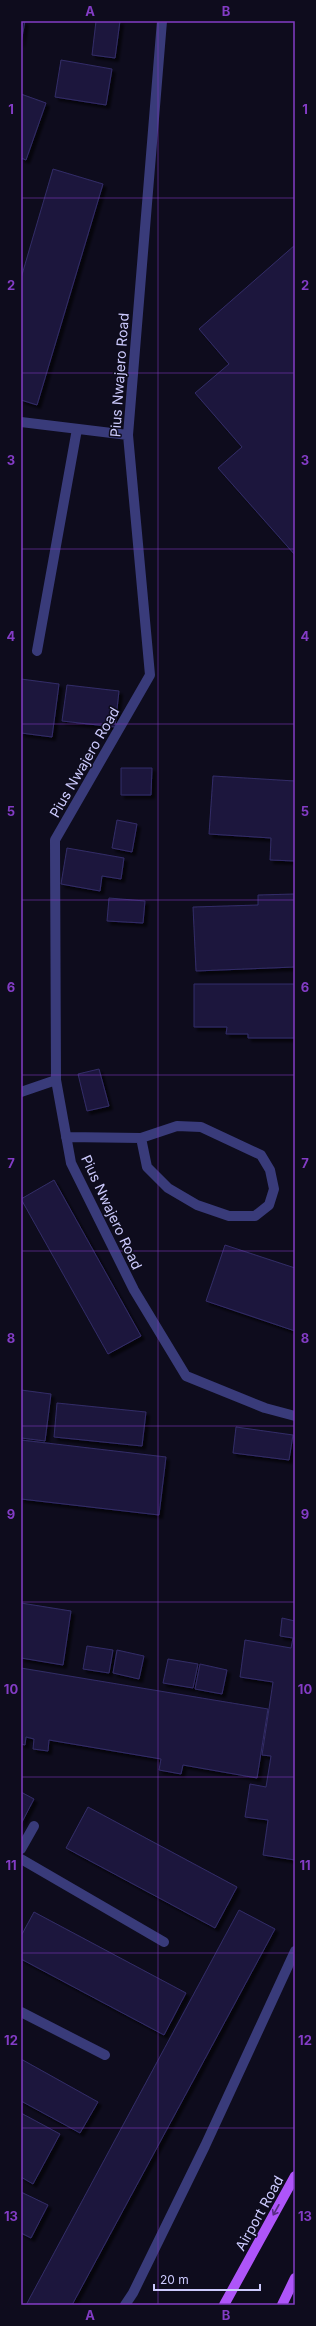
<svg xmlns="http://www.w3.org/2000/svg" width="316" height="2326" font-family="Inter,sans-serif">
  <defs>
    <filter id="shadow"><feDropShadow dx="3.5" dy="3.5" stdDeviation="1" flood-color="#0009"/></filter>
  </defs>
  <rect width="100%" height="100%" fill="#0e0c1d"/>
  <!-- building -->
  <path fill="#1d193d" stroke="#332c68" filter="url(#shadow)" d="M21 21H25L21 43Z
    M96 21H120L115 58 92 55Z
    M61 60 112 69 106 105 55 97Z
    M21 94 46 103 26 160 21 158Z
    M53 169 103 184 37 405 21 400V278Z
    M295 245V555L218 468 242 447 195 393 229 364 199 329Z
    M21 679 59 684 52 737 21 733Z
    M67 685 119 691 115 727 62 721Z
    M121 768H152L151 795H121Z
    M213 776 295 781V861L270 860 271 838 209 834Z
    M117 820 137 824 132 852 112 848Z
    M67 848 124 858 121 879 102 876 100 891 61 884Z
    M294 894 295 967 196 971 193 907 258 905V895Z
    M109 898 145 901 143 923 107 921Z
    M194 984H295V1038H248V1034H226L227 1027H194Z
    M99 1069 109 1106 87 1111 78 1074Z
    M54 1180 141 1336 108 1354 21 1199Z
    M225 1245 295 1268V1331L206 1301Z
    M21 1390 51 1394 45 1441 21 1438Z
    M57 1403 146 1412 142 1446 54 1437Z
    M236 1427 293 1435 289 1460 233 1453Z
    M21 1440 166 1457 159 1515 21 1499Z
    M21 1603 71 1611 63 1665 21 1658Z
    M282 1618 295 1621V1860L263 1855 268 1820 245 1817 250 1784 266 1787 271 1756 262 1755 273 1682 240 1677 245 1640 291 1648 293 1638 280 1636Z
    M87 1646 113 1650 109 1673 83 1669Z
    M117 1650 144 1656 139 1679 113 1673Z
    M168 1659 198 1664 193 1688 163 1683Z
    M200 1664 227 1670 222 1694 195 1689Z
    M21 1668 268 1709 257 1778 183 1765 181 1774 159 1770 161 1759 49 1740 48 1751 33 1749 34 1739 26 1737 25 1745 21 1744Z
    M21 1792 34 1799 21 1824Z
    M88 1807 237 1887 215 1928 66 1848Z
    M239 1910 275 1929 72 2305H26Z
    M34 1912 186 1993 164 2035 21 1959V1936Z
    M21 2059 98 2102 80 2133 21 2101Z
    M21 2113 60 2134 33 2184 21 2177Z
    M21 2192 48 2205 31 2238 21 2233Z"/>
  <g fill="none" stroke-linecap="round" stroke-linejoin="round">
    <!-- minor -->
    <path stroke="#393b7a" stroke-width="10" d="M162 21 128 435 150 675 55 840 56 1080 71 1163 134 1290 186 1376 265 1408 295 1416
      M21 422 128 435
      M37 651 77 429
      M21 1092 56 1080
      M66 1137 141 1138 177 1126 201 1127 261 1155 270 1170 274 1189 269 1205 255 1216H229L197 1205 168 1188 147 1167 141 1138
      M21 1849 34 1826
      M21 1859 164 1942
      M21 2012 105 2055
      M125 2305 133 2293 205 2146 295 1951"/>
    <!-- major -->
    <path stroke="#ae55f9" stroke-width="10" d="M224 2305 295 2176
      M282 2305 295 2278"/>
  </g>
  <!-- one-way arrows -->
  <defs><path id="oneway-shaft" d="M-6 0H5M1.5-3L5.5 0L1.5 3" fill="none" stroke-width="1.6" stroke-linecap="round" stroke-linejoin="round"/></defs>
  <use stroke="#562d80" href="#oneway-shaft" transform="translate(276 2210) rotate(119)"/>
  <!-- grid -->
  <path fill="none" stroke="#833cc5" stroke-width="1" stroke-opacity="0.55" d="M158 21V2305M21 198H295M21 373H295M21 549H295M21 724H295M21 900H295M21 1075H295M21 1251H295M21 1426H295M21 1602H295M21 1777H295M21 1953H295M21 2128H295"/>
  <g text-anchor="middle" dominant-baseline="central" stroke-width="3" stroke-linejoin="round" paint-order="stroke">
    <!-- street labels -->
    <g font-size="14" fill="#cccafd" stroke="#0e0c1d">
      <text transform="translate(119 375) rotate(-86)">Pius Nwajero Road</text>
      <text transform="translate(84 762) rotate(-60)">Pius Nwajero Road</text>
      <text transform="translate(112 1212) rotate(65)">Pius Nwajero Road</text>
      <text transform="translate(259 2213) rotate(-61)">Airport Road</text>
    </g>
  </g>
  <!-- border -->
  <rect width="316" height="2326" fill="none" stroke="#0e0c1d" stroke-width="44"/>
  <!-- scale -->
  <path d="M154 2284v6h106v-6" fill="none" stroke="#cccafd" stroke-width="2"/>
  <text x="160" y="2284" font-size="12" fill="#cccafd" stroke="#0e0c1d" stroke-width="3" paint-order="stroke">20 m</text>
  <rect x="22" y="22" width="272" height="2282" fill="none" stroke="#833cc5" stroke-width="1.5"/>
  <g font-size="13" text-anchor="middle" font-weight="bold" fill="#833cc5">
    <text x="90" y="16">A</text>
    <text x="226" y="16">B</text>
    <text x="11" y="114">1</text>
    <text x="305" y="114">1</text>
    <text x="11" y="290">2</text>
    <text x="305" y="290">2</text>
    <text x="11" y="465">3</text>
    <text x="305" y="465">3</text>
    <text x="11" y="641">4</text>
    <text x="305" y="641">4</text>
    <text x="11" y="816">5</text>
    <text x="305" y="816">5</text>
    <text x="11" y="992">6</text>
    <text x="305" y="992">6</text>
    <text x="11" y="1168">7</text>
    <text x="305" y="1168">7</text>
    <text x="11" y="1343">8</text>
    <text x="305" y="1343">8</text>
    <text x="11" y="1519">9</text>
    <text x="305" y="1519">9</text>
    <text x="11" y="1694">10</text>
    <text x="305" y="1694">10</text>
    <text x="11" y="1870">11</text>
    <text x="305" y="1870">11</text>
    <text x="11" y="2045">12</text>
    <text x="305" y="2045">12</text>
    <text x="11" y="2221">13</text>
    <text x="305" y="2221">13</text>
    <text x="90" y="2320">A</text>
    <text x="226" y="2320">B</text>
  </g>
</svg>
